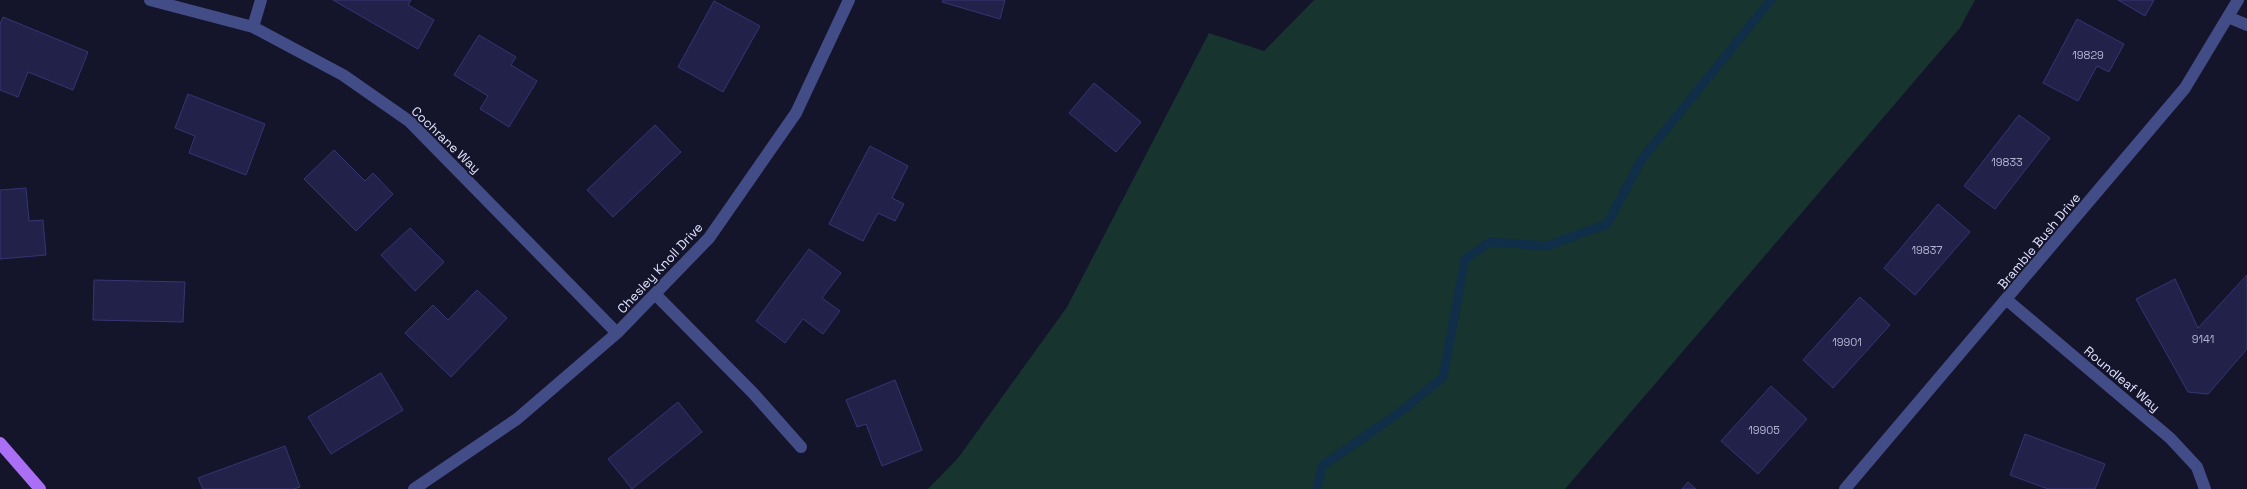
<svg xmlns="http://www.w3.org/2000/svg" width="2247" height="489" font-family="'Space Grotesk',sans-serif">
  <rect width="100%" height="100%" fill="#14142b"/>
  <!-- green -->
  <path fill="#17342e" d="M1314 0H1975L1960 28 1565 489H928L958 458 1067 307 1209 33 1264 51Z"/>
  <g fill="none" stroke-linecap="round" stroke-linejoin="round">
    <!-- stream -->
    <path stroke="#102e48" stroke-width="9" d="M1317 489 1322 466 1399 413 1443 377 1465 259 1490 242 1547 246 1607 224 1642 159 1771 0"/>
  </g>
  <!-- building -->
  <path fill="#22214a" stroke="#363575" d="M333 0H411L408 5 434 20 418 49Z
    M943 0H1005L1000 19 942 2Z
    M2118 0H2154L2145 16Z
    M714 1 760 26 723 92 678 67Z
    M3 17 88 52 73 90 28 72 18 97 0 90V24Z
    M2077 19 2124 44 2109 72 2097 66 2078 101 2043 83Z
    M479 35 516 57 511 65 537 81 509 127 480 109 488 96 454 75Z
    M1094 83 1141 122 1116 152 1069 113Z
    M188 94 265 124 246 175 189 153 195 136 175 128Z
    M2019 115 2050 138 1995 209 1964 186Z
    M655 125 681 152 613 217 587 190Z
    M870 146 908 166 892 198 904 204 895 221 878 213 863 241 829 224Z
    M334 150 365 181 373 173 393 194 356 231 304 179Z
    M26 188 29 221 43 220 46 255 0 259V190Z
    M1938 204 1970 232 1915 295 1884 268Z
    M410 228 444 262 415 291 381 255Z
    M809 249 841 273 822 298 840 311 823 334 803 319 785 343 756 321Z
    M2247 275V349L2208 394 2188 392 2136 299 2175 279 2198 328Z
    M94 280 185 282 183 322 93 320Z
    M477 290 507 318 451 377 405 333 433 305 448 320Z
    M1860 297 1890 325 1833 388 1803 360Z
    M381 373 403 410 331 454 308 417Z
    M895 380 922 450 882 466 866 424 857 427 846 400Z
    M1771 386 1807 419 1758 474 1721 441Z
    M678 402 702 432 632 489 608 459Z
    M2025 434 2105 464 2095 489H2048L2010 475Z
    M285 446 300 487 294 489H203L198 478Z
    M1688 482 1696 489H1682Z"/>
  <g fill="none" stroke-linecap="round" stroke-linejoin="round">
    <!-- minor -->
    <path stroke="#424c86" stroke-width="12" d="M150 0 253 27 343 75 409 121 617 333
      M2228 17 2247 25
      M253 27 261 0
      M655 294 753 393 801 447
      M2007 300 2170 438 2197 467 2205 489
      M414 489 517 419 617 333 709 238 796 113 849 0
      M1845 489 2185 88 2238 0"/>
    <!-- major -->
    <path stroke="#aa6ff4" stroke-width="12" d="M0 443 40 489"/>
  </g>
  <g text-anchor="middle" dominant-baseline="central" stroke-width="4" stroke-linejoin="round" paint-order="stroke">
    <!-- number labels -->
    <g font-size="11" fill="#b0b2d0">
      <text x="2088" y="55">19829</text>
      <text x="2007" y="162">19833</text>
      <text x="1927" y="250">19837</text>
      <text x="2203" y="339">9141</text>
      <text x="1847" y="342">19901</text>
      <text x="1764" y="430">19905</text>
    </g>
    <!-- street labels -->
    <g font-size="13" fill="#e0e2fd" stroke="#14142b">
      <text transform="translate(446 140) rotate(44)">Cochrane Way</text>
      <text transform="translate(2039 241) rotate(-50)">Bramble Bush Drive</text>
      <text transform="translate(660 268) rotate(-47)">Chesley Knoll Drive</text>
      <text transform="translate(2122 379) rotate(40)">Roundleaf Way</text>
    </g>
  </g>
</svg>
